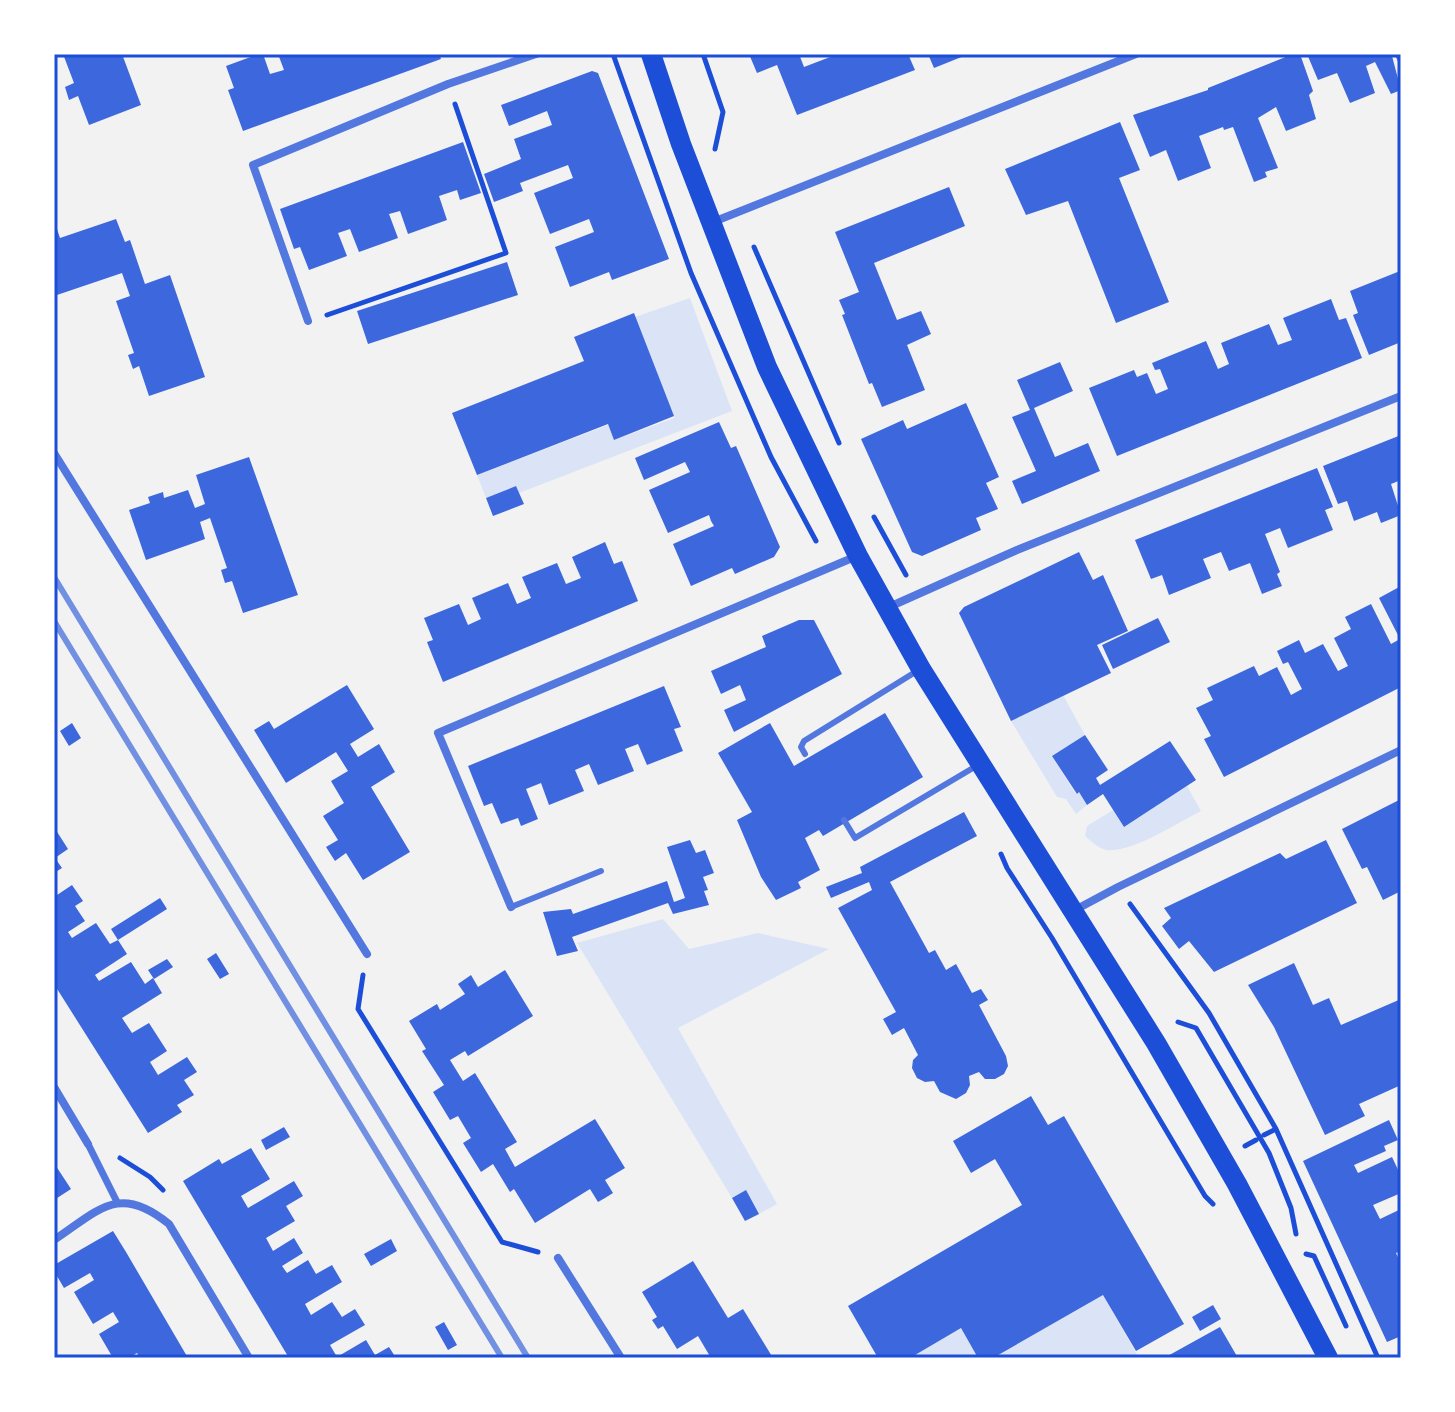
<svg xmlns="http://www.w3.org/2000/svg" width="1455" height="1412" font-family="'Work Sans',sans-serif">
  <rect width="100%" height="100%" fill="#f2f2f2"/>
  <!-- green -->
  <path fill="#dbe4f7" d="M690 298 732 411 519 493 516 486 486 498 477 475 608 425 615 440 674 418 635 317Z
    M1063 695 1085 735 1052 756 1076 794 1079 792 1087 805 1076 814 1066 799 1057 797 1011 721Z
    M1187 786 1201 811C1179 822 1130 854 1106 850 1098 848 1092 842 1085 836L1087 826 1113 810 1124 827Z
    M663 919 689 949 758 933 829 949 678 1028 777 1204 759 1214 746 1191 732 1198 577 943Z
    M1103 1295 1139 1358H993Z
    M961 1328 978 1358H910Z"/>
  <!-- building -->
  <path fill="#3d67dc" d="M63 54H122L141 105 89 125 78 96 69 100 65 87 74 83Z
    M259 54H263L270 74 284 70 278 54H319L320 57 327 54H439L441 59 243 131 228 90 234 88 226 66Z
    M749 54H799L804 67 838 54H908L915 70 797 115 777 65 757 73Z
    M928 54H969L934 68Z
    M1293 54H1300L1313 91 1309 95 1316 119 1286 131 1276 107 1258 118 1278 168 1265 172 1267 177 1254 182 1233 127 1224 130 1223 127 1199 136 1211 168 1178 181 1166 150 1150 157 1133 115 1208 90V88Z
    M1307 54H1401V68L1395 55 1392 56 1401 90 1391 94 1375 62 1366 66 1375 93 1350 103 1337 73 1318 80Z
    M592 71 598 73 669 259 612 280 609 272 570 287 555 247 594 232 589 219 550 234 534 193 573 178 568 165 520 183 523 191 494 202 484 174 521 159 514 139 552 125 547 111 509 126 501 105Z
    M1120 122 1140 170 1119 178 1169 302 1116 323 1068 201 1026 215 1005 169Z
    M463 142 481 193 460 200 457 190 439 196 447 220 408 234 400 211 389 214 398 238 359 252 350 229 338 233 347 256 309 270 300 247 294 249 280 209Z
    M949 187 965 226 874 263 897 320 921 311 931 334 907 345 925 390 882 407 872 383 869 384 842 315 845 314 839 300 859 292 835 232Z
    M116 219 125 242 130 240 145 284 170 275 205 377 149 396 139 366 133 369 128 355 134 353 116 301 130 296 122 273 54 296V230L57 229 60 238Z
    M507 262 518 295 368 344 357 311Z
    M1400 271 1401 342 1369 355 1353 315 1358 313 1350 291Z
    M1331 299 1339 320 1346 318 1362 358 1117 456 1089 388 1134 370 1137 377 1147 373 1156 394 1168 389 1160 369 1155 370 1152 363 1206 341 1218 369 1229 364 1221 343 1269 324 1278 345 1292 340 1283 318Z
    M634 313 674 416 614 440 608 424 477 475 452 413 584 361 574 337Z
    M1060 362 1073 391 1034 408 1055 457 1088 443 1100 471 1022 504 1012 481 1036 471 1012 417 1030 410 1017 380Z
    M966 403 999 477 986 483 998 509 976 518 981 530 922 556 912 552 861 439 903 420 907 429Z
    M719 422 731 448 736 446 780 547 774 557 735 574 732 568 691 586 673 544 714 526 711 521 709 515 668 533 649 490 690 472 685 462 644 480 635 458Z
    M1401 435V480L1391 484 1401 515 1381 523 1377 512 1354 521 1347 501 1338 504 1323 466Z
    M249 457 298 595 243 613 232 581 225 583 221 570 227 568 210 518 200 522 205 539 146 560 129 510 150 503 148 497 163 492 164 498 188 490 195 508 205 504 196 475Z
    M1317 468 1333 507 1325 510 1333 530 1288 548 1280 528 1265 534 1280 572 1277 574 1282 586 1262 594 1250 563 1229 571 1221 552 1203 559 1211 578 1169 595 1162 575 1151 579 1135 540Z
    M516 486 524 504 493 516 486 498Z
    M605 542 614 564 622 561 638 601 443 682 427 642 433 640 424 618 459 604 468 625 481 619 472 598 508 583 517 604 531 598 522 577 557 563 566 584 581 578 572 557Z
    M1079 552 1093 580 1103 575 1128 631 1097 645 1111 673 1011 721 959 613 964 607Z
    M1401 586V687L1224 777 1204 739 1211 736 1196 708 1213 700 1207 688 1254 666 1259 676 1277 667 1291 695 1302 689 1288 662 1283 664 1277 651 1299 640 1305 653 1323 644 1338 671 1348 666 1334 638 1351 629 1345 617 1371 604 1391 644 1400 639 1379 598Z
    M1158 618 1170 642 1113 669 1102 645Z
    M799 620H814L842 674 734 732 724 710 746 700 740 685 721 694 711 671 766 647 762 636Z
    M347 685 374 729 350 744 358 757 379 744 395 772 371 787 410 852 363 880 346 853 335 861 326 847 338 840 323 816 344 803 331 781 348 771 336 752 286 783 254 730 269 721 274 729Z
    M664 686 681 727 674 729 683 751 647 765 638 744 625 749 634 771 598 785 589 764 575 770 584 791 549 805 541 783 526 789 538 819 521 826 518 818 501 824 492 803 484 806 468 766Z
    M885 713 923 777 823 836 819 830 805 838 820 870 798 882 801 888 776 900 761 877 737 820 752 812 718 753 770 723 794 766Z
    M72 723 81 738 69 746 60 731Z
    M1085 735 1108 770 1096 778 1100 785 1170 741 1196 780 1124 827 1103 794 1087 805 1079 792 1077 794 1052 756Z
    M1401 799V891L1383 900 1367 867 1362 869 1342 829Z
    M964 812 977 836 890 882 929 953 935 950 946 970 956 964 972 993 981 989 988 1000 979 1005 1006 1056 1008 1066 1004 1074 995 1079H985L979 1072 969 1076 970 1085 966 1093 956 1099 940 1092 934 1081 925 1082 917 1078 912 1068 913 1060 918 1055 904 1028 892 1035 883 1019 896 1012 838 908 872 890 869 882 831 898 826 887 862 873 860 867Z
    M54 827 68 849 55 858 62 868 54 873Z
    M690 840 696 853 705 850 714 873 703 877 708 890 704 891 709 905 673 914 668 903 572 937 578 951 557 956 543 912 571 909 573 914 667 881 674 902 685 898 667 847Z
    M1326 840 1357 903 1214 972 1189 941 1179 949 1162 926 1171 918 1164 908 1280 853 1286 859Z
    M72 885 83 901 75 906 85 921 68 932 72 938 96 923 110 944 118 940 127 954 95 975 99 981 131 962 145 984 153 978 162 993 122 1018 132 1033 149 1023 167 1051 150 1062 158 1075 187 1057 197 1072 184 1080 194 1095 177 1105 182 1112 148 1133 54 984V897Z
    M160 898 167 909 118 940 111 929Z
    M216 953 229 974 220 979 207 959Z
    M167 959 173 967 154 979 148 970Z
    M1294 963 1313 1005 1329 998 1341 1025 1401 999V1085L1359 1104 1365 1116 1325 1135 1274 1027 1248 985Z
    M505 970 533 1016 468 1056 465 1051 450 1060 463 1081 475 1073 517 1142 505 1149 515 1167 595 1119 625 1168 605 1180 613 1193 605 1198 598 1202 590 1189 535 1223 514 1189 510 1192 493 1164 481 1172 463 1143 471 1138 458 1116 450 1120 433 1092 444 1085 422 1051 426 1049 409 1021 437 1004 440 1010 465 994 458 984 471 975 478 987Z
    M1031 1096 1048 1125 1064 1116 1184 1324 1136 1351 1103 1295 993 1358H978L961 1328 910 1358H878L848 1306 1022 1205 995 1159 971 1173 953 1141Z
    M1389 1120 1398 1140 1384 1146 1386 1151 1354 1165 1358 1173 1392 1157 1401 1176V1193L1373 1205 1380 1219 1401 1209V1251L1396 1253 1401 1264V1336L1387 1342 1303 1161Z
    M284 1127 290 1137 266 1150 261 1140Z
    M251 1148 270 1179 241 1196 248 1208 294 1181 303 1196 286 1206 295 1221 266 1238 273 1251 294 1238 303 1253 282 1266 287 1273 308 1260 316 1274 332 1265 342 1282 305 1304 311 1315 332 1302 342 1317 355 1309 365 1325 330 1345 337 1357 366 1340 375 1355 389 1347 396 1358H289L183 1181 219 1159 222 1164Z
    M54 1163 71 1189 54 1200Z
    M746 1190 759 1214 745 1221 732 1198Z
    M113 1231 126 1252 188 1358H140L137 1353 128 1358H113L99 1334 119 1322 113 1312 93 1324 74 1292 94 1280 90 1273 64 1288 54 1271V1265Z
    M391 1239 397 1251 371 1266 364 1254Z
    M693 1261 728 1318 743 1309 773 1358H711L698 1336 677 1349 663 1326 658 1329 652 1320 657 1317 642 1292Z
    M1213 1305 1221 1319 1200 1331 1192 1317Z
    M444 1322 457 1345 448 1350 435 1327Z
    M1220 1327 1238 1358H1164Z"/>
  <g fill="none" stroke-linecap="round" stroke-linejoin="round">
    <!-- path -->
    <path stroke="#1d4ed8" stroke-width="5" d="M613 54 691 273 771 457 816 541
      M703 54 723 112 715 149
      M754 247 839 443
      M327 315 506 253 455 104
      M874 517 906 575
      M1001 854 1007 868 1052 938 1205 1196 1213 1204
      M1130 904 1209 1013 1276 1129 1378 1358
      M363 975 358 1009 502 1242 538 1252
      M1178 1022 1196 1028 1269 1153 1291 1208 1296 1234
      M1264 1135 1276 1129
      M1245 1146 1256 1140
      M120 1158 150 1177 163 1190
      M1306 1254 1314 1256 1346 1326"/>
    <!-- service -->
    <path stroke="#5277de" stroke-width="6" d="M805 754 801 747 804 741 917 671
      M844 820 855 838 978 765
      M511 907 601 871"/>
    <!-- pedestrian -->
    <path stroke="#5277de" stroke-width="7" d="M88 1144 117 1202"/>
    <!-- minor -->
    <path stroke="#5277de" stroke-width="8" d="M713 222 1136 54
      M308 321 253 165 448 84 536 54
      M54 453 367 954
      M889 607 1017 550 1401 396
      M511 907 438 733 857 556
      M1075 910 1118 887 1401 750
      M54 1087 88 1144
      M54 1240C99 1210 119 1183 169 1224L249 1358
      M558 1258 621 1358"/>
    <!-- primary -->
    <path stroke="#1d4ed8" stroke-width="20" d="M651 54 681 144 767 367 858 556 921 669 1156 1043 1237 1184 1328 1358"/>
    <!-- rail -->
    <path stroke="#7290e2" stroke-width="6" d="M54 577 528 1358
      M54 621 502 1358"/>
  </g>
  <!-- border -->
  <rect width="1455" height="1412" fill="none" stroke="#ffffff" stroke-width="112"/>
  <rect x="56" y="56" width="1343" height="1300" fill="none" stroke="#1d4ed8" stroke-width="3"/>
</svg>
